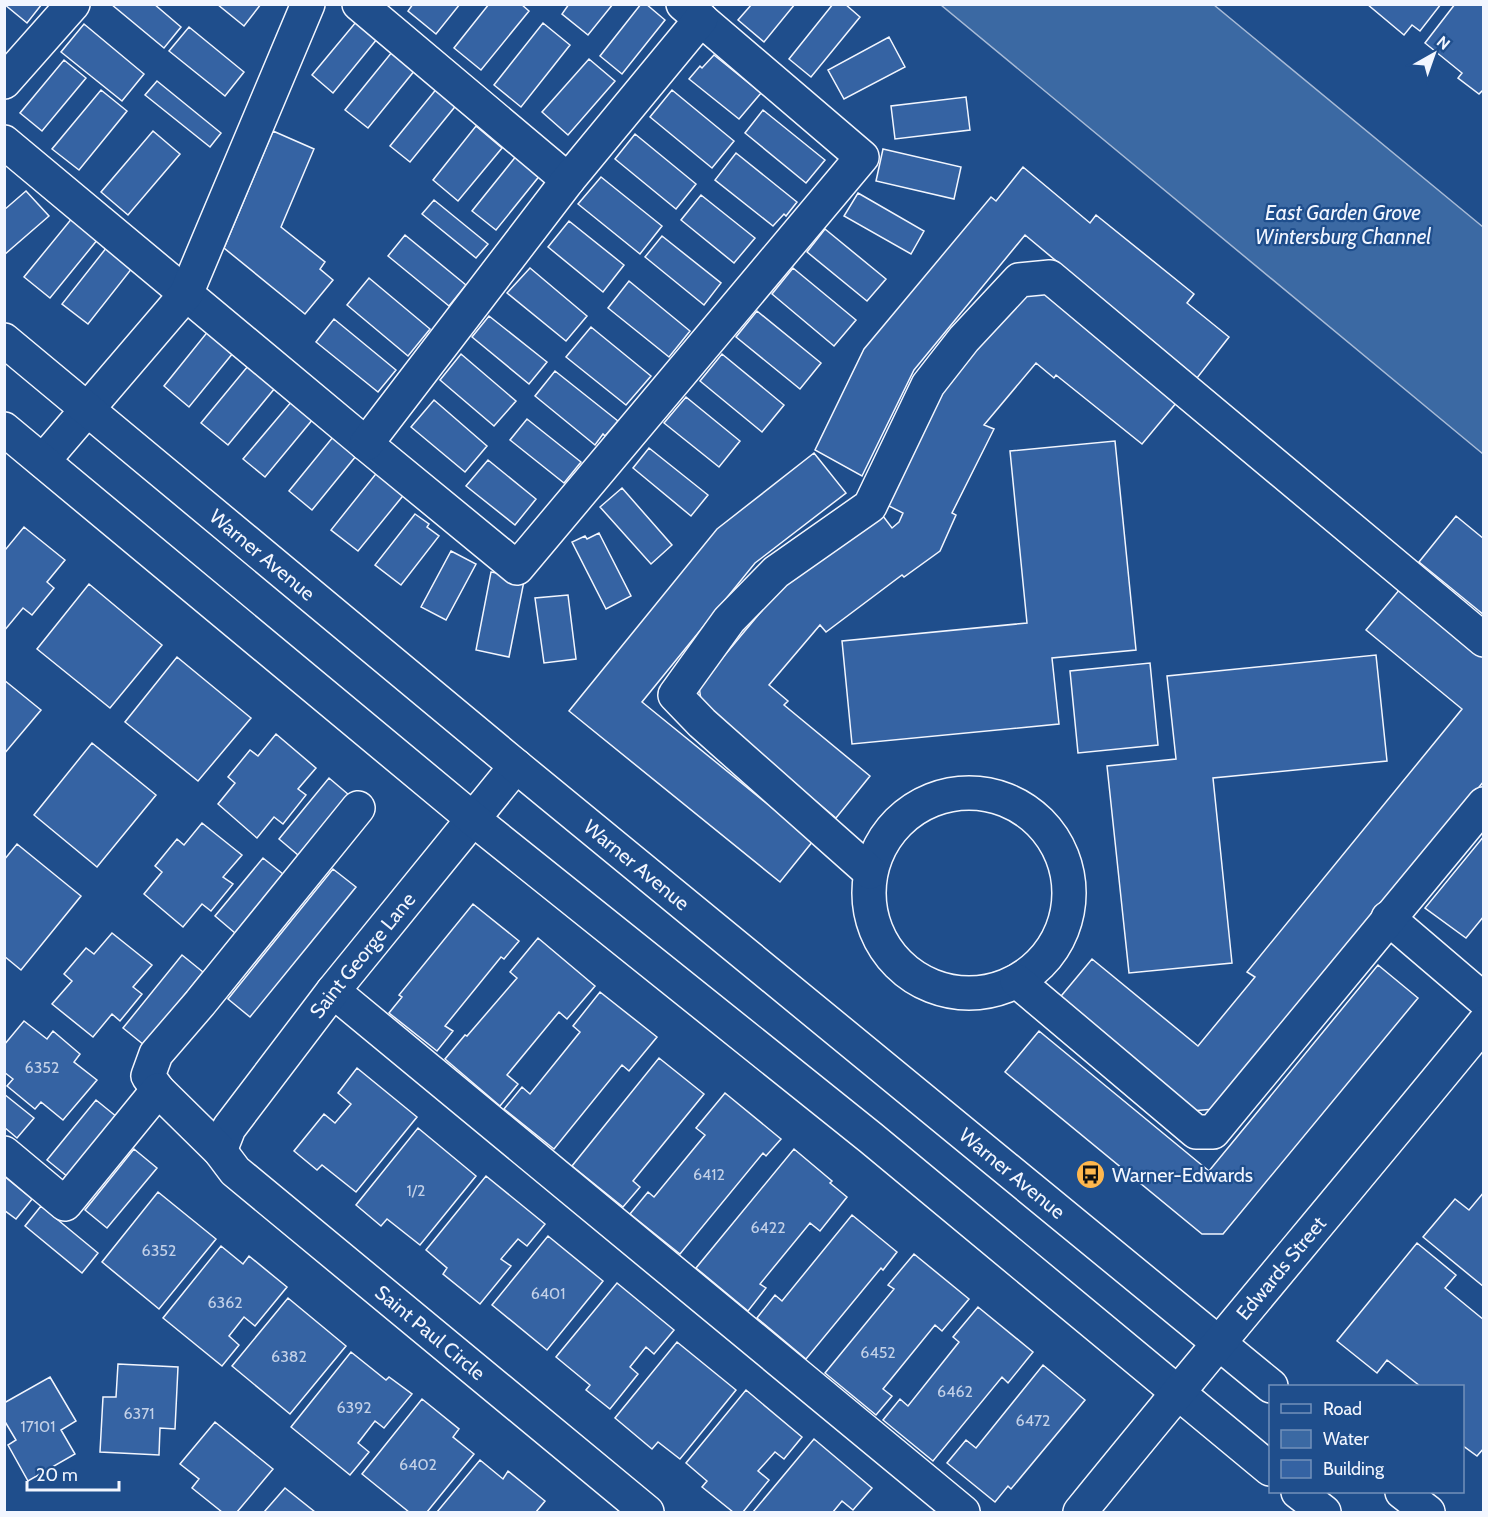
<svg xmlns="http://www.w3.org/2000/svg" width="1488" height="1517" font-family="Cabin,sans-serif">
  <rect width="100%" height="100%" fill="#1f4e8c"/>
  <!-- water -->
  <path fill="#3b69a3" stroke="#a8bbd7" stroke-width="1.5" d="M941 5H1214L1483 227V454Z"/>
  <!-- building -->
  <path fill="#3563a3" stroke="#f2f6ff" stroke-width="1.5" d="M4 4H42L27 23Z
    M111 4H154L181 27 164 48Z
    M217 4H261L244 26Z
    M413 4H460L436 34 408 11Z
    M489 4H521L529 11 481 70 454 48Z
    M569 4H613L588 35 562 14Z
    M641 4H646L665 20 622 74 600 56Z
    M752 4H795L764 42 738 20Z
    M833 4H845L860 17 811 77 789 59Z
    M1367 4H1441L1420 31 1412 25 1404 35Z
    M1455 4 1484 5V89L1479 94 1458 78 1462 73 1425 43Z
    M356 22 377 39 333 93 312 75Z
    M543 23 570 45 521 107 494 85Z
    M84 24 144 74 122 101 61 52Z
    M189 27 244 72 225 96 169 51Z
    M889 37 905 67 844 99 828 70Z
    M392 52 415 70 368 128 345 110Z
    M714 55 761 93 739 119 689 79 700 66 702 68Z
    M589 59 615 81 568 135 542 112Z
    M64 60 86 78 42 131 20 113Z
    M157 81 221 133 210 147 145 95Z
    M438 87 458 103 410 162 390 146Z
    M101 90 127 111 79 170 52 149Z
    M672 90 734 141 712 168 650 117Z
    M966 97 970 130 895 139 891 106Z
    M763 110 825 160 806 183 745 133Z
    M476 126 502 148 458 201 433 180Z
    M153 131 180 154 128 215 101 192Z
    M273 131 314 149 281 227 325 262 320 269 333 280 305 314 224 248Z
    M635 134 696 184 676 209 615 159Z
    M883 149 961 167 954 199 876 181Z
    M736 153 797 202 786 216 784 214 773 226 715 180Z
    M517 155 541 174 496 230 472 211Z
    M1023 167 1090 223 1096 215 1194 294 1187 303 1229 337 1197 378 1025 235 914 370 862 476 815 450 864 349 991 197 996 201Z
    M601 177 662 226 640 254 578 204Z
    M26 191 49 216 4 255V210Z
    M858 193 924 231 911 254 844 216Z
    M701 195 755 238 734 263 681 220Z
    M434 200 488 244 476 258 422 214Z
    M73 217 98 239 50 298 24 277Z
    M569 221 624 265 603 292 548 247Z
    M825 229 886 279 867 301 807 252Z
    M405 235 466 285 449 306 388 256Z
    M662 236 721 283 704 305 645 257Z
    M107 247 133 267 88 324 62 304Z
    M530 268 587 316 566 341 507 293Z
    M793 268 856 320 834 346 772 294Z
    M369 278 430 329 408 356 347 305Z
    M629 281 690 331 669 357 608 308Z
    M1043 292 1177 402 1142 444 1056 375 1054 378 1036 363 984 425 994 429 952 513 956 515 940 551 904 577 902 575 826 632 820 625 769 685 788 701 784 705 870 776 836 818 702 707 699 686 784 584 880 512 892 528 899 522 903 513 885 504 938 395 1021 294Z
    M757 311 821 363 800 389 736 337Z
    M489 316 547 362 529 384 472 337Z
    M334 319 396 370 378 392 316 342Z
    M591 327 651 376 626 405 566 357Z
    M209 330 233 353 189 407 164 386Z
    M461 354 516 401 494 426 440 380Z
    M722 354 784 405 762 432 700 381Z
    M248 366 275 388 228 445 201 423Z
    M555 371 618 421 605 436 603 434 595 445 535 396Z
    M686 397 740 441 719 467 664 423Z
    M434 400 487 446 465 472 411 427Z
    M292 401 313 419 265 477 243 459Z
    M527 419 581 462 564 483 510 440Z
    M333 437 356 456 312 510 289 491Z
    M1115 441 1136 650 1052 658 1059 724 852 744 842 641 1027 623 1010 451Z
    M649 448 708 495 691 516 633 468Z
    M814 453 846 493 755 563 642 702 813 841 780 882 569 711 717 529Z
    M488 460 536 499 515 525 466 486Z
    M379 470 406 492 358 551 331 530Z
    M622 488 672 545 651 564 600 507Z
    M415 514 429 524 427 527 439 536 401 585 375 565Z
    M1456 516 1484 539V615L1419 562Z
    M24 527 65 560 47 582 54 588 32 615 23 608 4 631V547L6 549Z
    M599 533 631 596 606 609 572 542 585 536 587 539Z
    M451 551 476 564 446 620 421 607Z
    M491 572 508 575 524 581 509 657 476 650Z
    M89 584 162 645 110 708 37 649Z
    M1400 589 1484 657V781L1215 1109 1191 1111 1057 1001 1092 959 1198 1046 1255 977 1247 972 1462 709 1366 630Z
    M568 595 576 659 544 663 535 598Z
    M1376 655 1387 761 1213 778 1232 963 1129 973 1107 766 1176 759 1167 676Z
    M177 657 251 718 198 781 125 722Z
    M1150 663 1158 745 1078 753 1070 671Z
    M4 680 41 710 4 754Z
    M276 734 316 768 298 789 306 795 283 824 274 817 257 838 218 804 235 783 228 777 250 750 258 756Z
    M92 743 156 795 97 867 34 815Z
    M329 778 349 795 298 855 279 839Z
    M202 823 242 855 223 877 233 884 211 911 202 904 183 927 144 894 162 872 155 866 177 839 184 845Z
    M1484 836V916L1466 938 1425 908Z
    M17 844 81 896 21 970 4 956V860Z
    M263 858 283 874 235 933 215 916Z
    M333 869 356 887 250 1017 228 999Z
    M473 904 519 941 504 959 501 957 445 1026 453 1031 437 1051 389 1013 402 997 399 995Z
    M112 933 152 965 133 987 142 994 120 1021 112 1014 93 1037 52 1004 72 981 64 974 86 948 94 954Z
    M538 938 595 986 567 1019 559 1012 507 1075 518 1084 500 1106 445 1059 465 1035 467 1036 517 978 510 972Z
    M182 955 203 972 144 1045 123 1028Z
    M1378 965 1418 998 1223 1234H1202L1005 1072 1039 1031 1209 1171Z
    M600 992 657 1037 629 1071 622 1065 554 1149 504 1109 522 1087 530 1094 580 1032 573 1026Z
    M24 1021 47 1039 53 1031 80 1054 74 1062 97 1080 63 1120 41 1102 35 1109 7 1086 13 1079 4 1072V1045Z
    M659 1058 704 1094 633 1181 640 1187 623 1207 572 1166Z
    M357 1068 417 1117 356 1192 322 1165 317 1170 294 1151 324 1114 335 1123 351 1104 338 1093Z
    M725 1093 781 1139 766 1156 763 1153 680 1254 630 1214 648 1192 654 1197 705 1135 696 1128Z
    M4 1094 34 1118 17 1138 4 1127Z
    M96 1100 117 1117 68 1177 47 1160Z
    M418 1128 476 1176 420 1245 387 1219 381 1226 356 1205Z
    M134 1149 157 1168 107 1228 85 1210Z
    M794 1149 832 1181 830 1183 847 1197 820 1231 810 1223 760 1284 766 1288 748 1311 696 1268Z
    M4 1176 32 1199 16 1219 4 1210Z
    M486 1176 545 1224 527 1246 518 1239 501 1259 511 1266 480 1304 443 1274 447 1268 426 1250Z
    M158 1192 216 1239 159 1309 102 1262Z
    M1484 1192V1287L1423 1237 1455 1199 1469 1210Z
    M41 1206 98 1253 82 1273 25 1226Z
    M852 1215 897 1252 883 1270 881 1268 806 1359 757 1318 775 1295 782 1301Z
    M548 1236 603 1281 547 1350 492 1305Z
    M1417 1243 1456 1275 1445 1288 1484 1320V1448L1477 1456 1462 1445V1386H1420L1387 1360 1377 1373 1337 1341Z
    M221 1246 243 1264 249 1256 287 1287 255 1326 244 1317 229 1336 239 1345 222 1366 163 1318Z
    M914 1254 969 1299 942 1331 935 1325 883 1389 892 1396 876 1415 825 1373 894 1289 888 1285Z
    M617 1283 674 1330 654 1354 646 1347 630 1367 638 1374 610 1409 586 1390 590 1385 556 1357Z
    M288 1298 346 1346 290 1414 232 1366Z
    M978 1307 1033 1352 1008 1383 1002 1377 933 1461 883 1420 900 1399 908 1406 959 1342 953 1337Z
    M677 1342 736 1390 680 1459 658 1442 652 1449 615 1418Z
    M351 1352 386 1380 389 1377 412 1394 384 1428 375 1421 358 1443 369 1452 350 1475 291 1427Z
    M118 1364 178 1367 175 1429 160 1428 159 1455 100 1452 103 1397H116Z
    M1043 1365 1085 1400 1011 1489 1008 1486 995 1502 947 1463 966 1440 976 1448Z
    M50 1377 76 1421 61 1430 75 1454 28 1481 8 1445 16 1440 4 1420V1403Z
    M746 1390 802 1437 784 1459 775 1452 758 1471 769 1480 743 1512H733L702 1487 707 1481 686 1463Z
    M422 1399 459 1429 453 1437 474 1454 427 1512H409L362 1474Z
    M215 1422 273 1469 237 1512H222L192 1488 199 1479 180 1464Z
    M814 1439 872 1488 853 1510 842 1501 833 1512H753Z
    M480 1460 503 1479 508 1471 545 1501 536 1512H437Z
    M285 1488 315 1512H264Z"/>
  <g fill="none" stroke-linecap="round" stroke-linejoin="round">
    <defs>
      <g id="minor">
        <path d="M359 4 568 180"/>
        <path d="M4 82 73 4"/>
        <path d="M4 142 366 444 517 568 862 157 683 4"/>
        <path d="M366 444 568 180 701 19"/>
        <path d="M43 461 186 294 308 4"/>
        <circle cx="969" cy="893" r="100"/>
        <path d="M870 872 702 723 675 695 729 620 776 572 870 506 928 385 964 339 1019 280 1050 277 1484 640"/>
        <path d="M1388 918 1484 1000"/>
        <path d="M1017 981 1196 1132H1213L1484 804"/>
        <path d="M333 991 963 1512"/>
        <path d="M158 1090 148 1076 156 1054 200 1003 358 808"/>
        <path id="s1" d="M220 1151 229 1128 333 991 516 766"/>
        <path id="s2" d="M4 1153 65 1204 158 1090 220 1151 235 1171 647 1512"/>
      </g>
      <g id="major">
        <path id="s3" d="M4 340 516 766 1271 1386"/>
        <path d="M4 429 473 819 871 1138 1270 1469"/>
        <path d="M1298 1492 1324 1512"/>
        <path d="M1402 1492 1428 1512"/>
        <path id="s4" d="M1080 1512C1213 1348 1350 1187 1484 1023"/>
      </g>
    </defs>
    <!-- minor casing -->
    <use href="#minor" stroke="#f2f6ff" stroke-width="36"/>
    <!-- major casing -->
    <use href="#major" stroke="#f2f6ff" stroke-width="36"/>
    <!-- minor -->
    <use href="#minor" stroke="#1f4e8c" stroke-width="33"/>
    <!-- major -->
    <use href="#major" stroke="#1f4e8c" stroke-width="33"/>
  </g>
  <!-- icons -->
  <defs>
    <symbol id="bus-disc" viewBox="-11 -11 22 22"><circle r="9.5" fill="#ffb74d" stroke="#1f4e8c"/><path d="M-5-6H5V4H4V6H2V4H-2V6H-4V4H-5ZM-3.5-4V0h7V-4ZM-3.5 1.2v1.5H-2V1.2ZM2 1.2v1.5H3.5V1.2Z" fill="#111"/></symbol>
  </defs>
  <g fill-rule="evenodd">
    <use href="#bus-disc" x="1074" y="1158" width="33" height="33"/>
  </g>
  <g text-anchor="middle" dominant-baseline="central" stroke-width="4.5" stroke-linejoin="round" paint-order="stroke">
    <!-- number labels -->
    <g font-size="16" fill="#c3d1e8">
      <text x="42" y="1067">6352</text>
      <text x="709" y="1174">6412</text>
      <text x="416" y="1190">1/2</text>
      <text x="768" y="1227">6422</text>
      <text x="159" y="1250">6352</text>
      <text x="548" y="1293">6401</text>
      <text x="225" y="1302">6362</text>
      <text x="878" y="1352">6452</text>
      <text x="289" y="1356">6382</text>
      <text x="955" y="1391">6462</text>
      <text x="354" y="1407">6392</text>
      <text x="139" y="1413">6371</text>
      <text x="1033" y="1420">6472</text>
      <text x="38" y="1426">17101</text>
      <text x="418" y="1464">6402</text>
    </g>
    <!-- street labels -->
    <g font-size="20" fill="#f2f6ff" stroke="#1f4e8c">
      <text stroke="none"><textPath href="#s3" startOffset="336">Warner Avenue</textPath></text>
      <text stroke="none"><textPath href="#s3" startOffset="822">Warner Avenue</textPath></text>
      <text stroke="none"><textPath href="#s1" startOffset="243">Saint George Lane</textPath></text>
      <text stroke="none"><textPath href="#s3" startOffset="1308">Warner Avenue</textPath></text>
      <text stroke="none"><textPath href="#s4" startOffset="316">Edwards Street</textPath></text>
      <text stroke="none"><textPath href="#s2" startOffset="592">Saint Paul Circle</textPath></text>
    </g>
    <!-- poi labels -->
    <g font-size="20" fill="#f2f6ff" stroke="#1f4e8c" text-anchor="start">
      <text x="1112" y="1175">Warner-Edwards</text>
    </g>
    <!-- water labels -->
    <g font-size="21" font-style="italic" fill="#f2f6ff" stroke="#1f4e8c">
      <text x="1343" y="212">East Garden Grove<tspan x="1343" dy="24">Wintersburg Channel</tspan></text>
    </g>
  </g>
  <!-- border -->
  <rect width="1488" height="1517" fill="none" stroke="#f2f6ff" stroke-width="12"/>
  <!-- legend -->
  <rect x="1269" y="1385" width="195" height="108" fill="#1f4e8c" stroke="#7391ba" stroke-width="1.5"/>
  <rect x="1281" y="1404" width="30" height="9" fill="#1f4e8c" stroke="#7391ba" stroke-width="1.5"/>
  <text x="1323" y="1415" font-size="18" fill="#f2f6ff">Road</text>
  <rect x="1281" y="1430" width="30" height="18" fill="#3b69a3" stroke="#7391ba" stroke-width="1.5"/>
  <text x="1323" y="1445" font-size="18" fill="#f2f6ff">Water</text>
  <rect x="1281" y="1460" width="30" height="18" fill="#3563a3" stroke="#7391ba" stroke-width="1.5"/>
  <text x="1323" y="1475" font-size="18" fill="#f2f6ff">Building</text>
  <!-- north arrow -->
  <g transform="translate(1434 54) rotate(40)" stroke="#1f4e8c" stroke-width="4.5" paint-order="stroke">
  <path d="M0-4.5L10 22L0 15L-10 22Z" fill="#f2f6ff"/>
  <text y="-9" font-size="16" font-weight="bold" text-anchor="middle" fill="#f2f6ff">N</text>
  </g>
  <!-- scale -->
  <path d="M27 1481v9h92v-9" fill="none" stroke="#f2f6ff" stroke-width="3"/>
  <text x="36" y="1481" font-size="18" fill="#f2f6ff" stroke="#1f4e8c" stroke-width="4.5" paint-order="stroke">20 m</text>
</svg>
